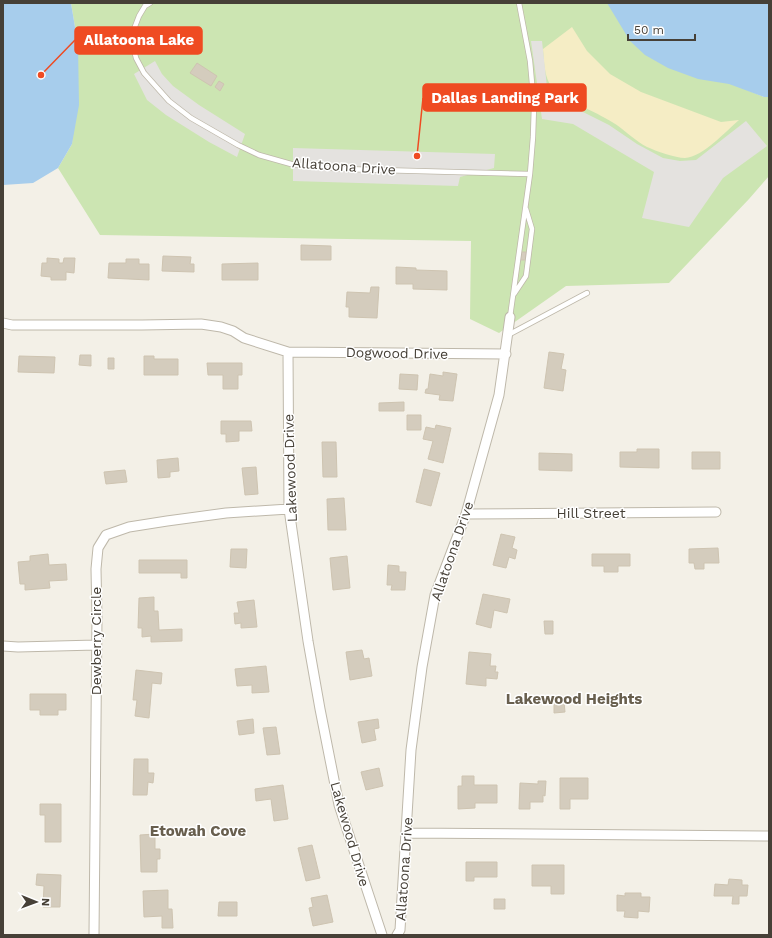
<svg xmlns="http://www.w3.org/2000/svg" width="772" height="938" font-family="'Work Sans',sans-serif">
  <rect width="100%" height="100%" fill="#f3f0e7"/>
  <!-- green -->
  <path fill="#cce5b2" d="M71 3H619L747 90 764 97H769V176L749 199 669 283 566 286 499 333 470 319 471 241 100 235 58 168 72 144 78 45Z"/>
  <!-- sand -->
  <path fill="#f5edc5" d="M572 27 587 51 610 74 641 92 721 122 739 120C726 131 703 157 685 158 675 158 656 151 647 147 635 141 624 129 612 122 595 111 565 101 552 87 544 78 544 60 543 49Z"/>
  <!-- parking -->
  <path fill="#e4e2df" d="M531 41H542L547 87 583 112 609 125 637 144 663 158 680 161 696 160 746 121 767 146 723 178 689 227 642 218 654 172 573 124 542 119Z
    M155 61 162 74 173 86 199 105 245 134 237 157 209 142 166 115 147 100 134 74Z
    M293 148 495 154 494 168 460 177 458 186 293 181Z"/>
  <!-- water -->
  <path fill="#a7cdec" d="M3 3H71L78 45 79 105 72 144 58 168 33 183 3 185Z
    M607 3H769V97H764L729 84 698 79 668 68 645 55 630 41Z"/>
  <!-- building -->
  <path fill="#d4ccbd" stroke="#cec4b1" d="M197 63 217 76 211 86 190 73Z
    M219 81 224 84 220 91 215 87Z
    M301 245 331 246V260H301Z
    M521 252H526V260H520Z
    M163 256 191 257 190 264H194V272L162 271Z
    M47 258 59 259V263H63L64 258H75L74 273 66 272V280H51V277L41 276 42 263H47Z
    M126 259H139V264H149V280L108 278 109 263H126Z
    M258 263V280H222V264Z
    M396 267 416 268V270L447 271V290L413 289V284H396Z
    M371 287H379L377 318 349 317V307H346L347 292 370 293Z
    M549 352 564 354 561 369 566 370 563 391 544 388Z
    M80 355H91V366L79 365Z
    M19 356 55 357 54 373 18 372Z
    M144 356H154V359H178V375H144Z
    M108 358H114V369H108Z
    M207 363H242V375H238V389H223V375H208Z
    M443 372 457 374 453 401 439 400 440 395 425 393 426 389H428L430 374 443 376Z
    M400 374 418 375 417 390 399 389Z
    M404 402V411H379V403Z
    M407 415H421V430H407Z
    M221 421H251L252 431H239V441L226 442V434H221Z
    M436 425 451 428 443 463 428 459 433 441 423 439 426 427 435 429Z
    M322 442H336L337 477H323Z
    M637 449H659V468L620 467V452H637Z
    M692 452H720V469H692Z
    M539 453 572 454V471L539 470Z
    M178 458 179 471 170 472V477L158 478 157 460Z
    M256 467 258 494 245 495 242 468Z
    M424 469 440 473 431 506 416 502Z
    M125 470 127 482 106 484 104 472Z
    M344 498 346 530H328L327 499Z
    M501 534 515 537 512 548 517 550 515 559 509 557 506 568 493 565Z
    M718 548 719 563H704V569H695L694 563H689V549Z
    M231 549H247L246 568 230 567Z
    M48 554 49 565 66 564 67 580 49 581 50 588 25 590V584H20L18 562 30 561V556Z
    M592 554H630V566H618V572H604V566H592Z
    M347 556 350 588 333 590 330 558Z
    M139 560H187V578H181V573H139Z
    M388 565 399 566V572H406L405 590H391L392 585H387Z
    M483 594 510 599 507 613 494 610 491 628 476 624Z
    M154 597V611H158L159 630 182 629V641L151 642V636L142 637V628H138L139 598Z
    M254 600 257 627 241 628V623L235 624 234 613H239L237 602Z
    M544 621H553V634H545Z
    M362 650 364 659 369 658 372 676 350 680 346 652Z
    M469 652 491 654 490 666H496L495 672H498L497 679 486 678V686L466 684Z
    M266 666 269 692 252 693V685L237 686 235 669Z
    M136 670 162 673 161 684 152 683 149 718 135 716 137 700H133Z
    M30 694H66V710H58V715H40V710H30Z
    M554 702H564L565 712 554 713Z
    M253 719 254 733 239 735 237 721Z
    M378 719 379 728 374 729 376 740 362 743 358 722Z
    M276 727 280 754 267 755 263 728Z
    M134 759H148V773H154L153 783 148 782 147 795H133Z
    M379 768 383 786 366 790 361 772Z
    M462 776H474V785H497V803H475V808L458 809V786H462Z
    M560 778H588V799H570V809H560Z
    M538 781H546L545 796 543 795V802H530V809H519L520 783 538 784Z
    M283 785 288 819 274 821 271 799 256 801 255 789Z
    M40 804H61V842H45V815H40Z
    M155 834V849H160V859H157V872H141L140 835Z
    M312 845 320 878 306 881 298 848Z
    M466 862H497V877H474V881H466Z
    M532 865H564V894H551V886H532Z
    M37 874 61 875 60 907H43L44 886 36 885Z
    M729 879 742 880V885H748L747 896H739V904H732L733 896H714L715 884 728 885Z
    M168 890V909H172L173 928H162V916L144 917 143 891Z
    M625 893H641V897H650L649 912 638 911V918L624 917 625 911H617V895L625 896Z
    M327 895 333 922 313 926 309 908 313 907 311 898Z
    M494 899H505V909H494Z
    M219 902H237V916H218Z"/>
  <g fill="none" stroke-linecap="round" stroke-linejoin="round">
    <defs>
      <path id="lane" d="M150 3 145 6 139 16 131 37 136 58 144 73 169 101 191 118 238 145 259 155 291 164 342 169 530 174
        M514 294 526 276 532 229 526 209
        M510 317 530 174 533 137 534 106 530 61 519 3
        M508 335 587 293"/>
      <path id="street" d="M3 323 12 325H142L201 324 221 327 233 331 244 338 288 352 506 354
        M288 352 289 509 308 641 320 709 339 805 382 935
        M466 514 716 512
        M3 646 18 647 96 645
        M406 833 769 836
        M94 935 97 617 96 569 98 548 106 535 129 527 167 521 226 513 289 509
        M397 935 400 930 411 750 422 667 435 595 466 514 499 395 510 317"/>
    </defs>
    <!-- lane casing -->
    <use href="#lane" stroke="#beb8aa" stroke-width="6"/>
    <!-- street casing -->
    <use href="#street" stroke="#beb8aa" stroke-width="11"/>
    <!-- lane -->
    <use href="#lane" stroke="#fff" stroke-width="4.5"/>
    <!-- street -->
    <use href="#street" stroke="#fff" stroke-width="9"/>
  </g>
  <g text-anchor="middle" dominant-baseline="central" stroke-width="3" stroke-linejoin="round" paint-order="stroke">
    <!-- street labels -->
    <g font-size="14" fill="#464037" stroke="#fff">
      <text transform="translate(344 166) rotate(4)">Allatoona Drive</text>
      <text transform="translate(397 353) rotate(1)">Dogwood Drive</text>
      <text transform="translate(290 468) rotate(-92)">Lakewood Drive</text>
      <text x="591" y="513">Hill Street</text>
      <text transform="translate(452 551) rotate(-71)">Allatoona Drive</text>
      <text transform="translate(96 641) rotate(-90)">Dewberry Circle</text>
      <text transform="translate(350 834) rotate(74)">Lakewood Drive</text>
      <text transform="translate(404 869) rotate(-86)">Allatoona Drive</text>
    </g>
    <!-- neighbourhood labels -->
    <g font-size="15" font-weight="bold" fill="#685f4e" stroke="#fff">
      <text x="574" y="699">Lakewood Heights</text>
      <text x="198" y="831">Etowah Cove</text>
    </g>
  </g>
  <!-- callouts -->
  <path fill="none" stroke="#ef4b22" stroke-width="1.5" d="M41 75L75 40M417 156L423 98"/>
  <g fill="#ef4b22" stroke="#fff" stroke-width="1.5">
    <circle cx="41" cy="75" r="4"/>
    <circle cx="417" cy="156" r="4"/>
  </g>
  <g fill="#ef4b22" stroke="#ef4b22" stroke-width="1.5">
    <rect x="75" y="27" width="127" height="27" rx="4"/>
    <rect x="423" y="84" width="163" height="27" rx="4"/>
  </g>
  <g font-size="15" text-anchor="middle" font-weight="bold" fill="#fff">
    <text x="139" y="45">Allatoona Lake</text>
    <text x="505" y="103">Dallas Landing Park</text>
  </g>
  <!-- border -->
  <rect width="772" height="938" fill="none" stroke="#464037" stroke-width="8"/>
  <!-- north arrow -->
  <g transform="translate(36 902) rotate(91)" stroke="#ffffff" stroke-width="3" paint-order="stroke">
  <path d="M0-3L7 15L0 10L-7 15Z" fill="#464037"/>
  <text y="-6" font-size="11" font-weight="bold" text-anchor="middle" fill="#464037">N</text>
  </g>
  <!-- scale -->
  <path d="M628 34v6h67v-6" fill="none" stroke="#464037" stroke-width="2"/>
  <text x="634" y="34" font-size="12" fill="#464037" stroke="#ffffff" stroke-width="3" paint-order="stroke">50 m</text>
</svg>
